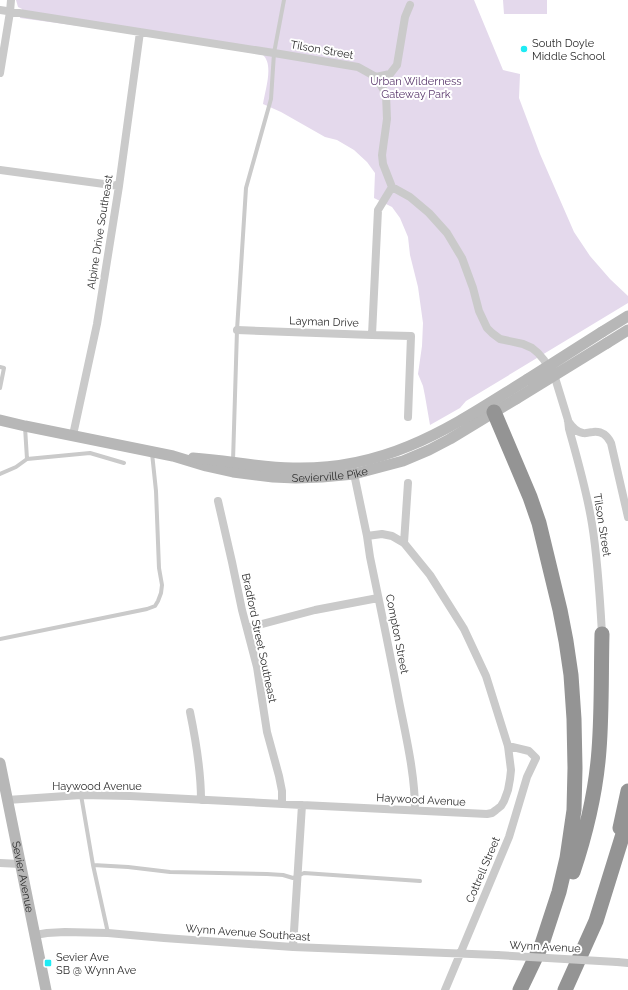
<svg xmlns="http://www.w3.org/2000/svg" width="628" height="990" font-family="Raleway,sans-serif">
  <rect width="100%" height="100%" fill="#fff"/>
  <!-- green -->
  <path fill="#e4d9ec" d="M16 0H474L503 70 520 74 519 98 540 154 574 232 590 256 610 279 628 296V303L466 401 460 408 430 425 425 396 423 386 418 374 422 346 423 323 418 287 410 255 408 237 400 218 392 207 374 198 375 173 367 162 354 150 337 140 325 137 281 112 263 104C265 90 274 65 263 55L153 36 20 18 22 9 18 7Z
    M503 0H547V14H504Z"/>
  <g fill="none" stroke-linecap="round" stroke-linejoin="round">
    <!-- lane -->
    <path stroke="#cacaca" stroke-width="4" d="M0 367 4 368 0 388
      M27 459 90 453 124 463
      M233 461 237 330 246 188 271 99 274 53 284 0
      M0 474 16 467 27 459 25 427
      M0 639 147 609 155 606 158 601 161 593 162 585 159 568 156 491 152 453
      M81 795 93 865 108 933
      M93 865 128 867 170 872 267 874 283 875 293 878 304 873 420 881"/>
    <!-- street -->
    <path stroke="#cacaca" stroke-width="8" d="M0 10 274 53 358 67 376 77 386 94 387 119 382 155 383 164 392 187 410 197 429 213 447 233 462 258 473 288 479 311 487 328 492 333 500 339 523 344 532 348 538 353 544 360 550 370 556 381 568 420 569 429C578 461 587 492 592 524 598 561 600 598 602 634
      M0 73 10 12 11 0
      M376 77 390 74 397 65 405 17 410 5
      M0 170 119 186
      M237 330 372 335 411 336 408 417
      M372 335 378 210 392 187
      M568 421C572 427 576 432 583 433 586 434 589 432 593 432 602 431 607 435 611 443L628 517
      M73 435 97 324 119 186 140 32
      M353 469 367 536 370 557C380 605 390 653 399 701 406 737 415 774 415 810
      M218 501 232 562 242 610 257 667 267 732 279 776 282 791V804
      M404 543 408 483
      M247 628 315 610 378 598
      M190 712C196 741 201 771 201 800
      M7 800 81 795 130 796 302 805 487 814 492 813 496 810 501 806 504 801 508 790 510 779 511 770 508 746 486 676 464 629 430 575 404 543 392 536 382 534 367 536
      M0 863 21 864
      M35 935 47 933 65 932 108 933 164 938 293 947 497 955
      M293 947 302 805
      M617 962 628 963
      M445 990 509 837 527 777 536 758 529 751 508 746"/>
    <!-- secondary -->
    <g stroke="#b7b7b7" stroke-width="11">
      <path d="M602 332 628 316"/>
      <path d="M607 343 628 330"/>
      <path id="s1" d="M0 420 25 426 173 456 206 466 233 472 273 477 296 478 322 477 354 474 403 461 429 450 450 439 516 399"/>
      <path d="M193 458C227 460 259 468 293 468 332 469 373 461 409 446 451 429 489 403 528 379"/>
      <path id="s2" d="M0 763 46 990"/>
    </g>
    <!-- highway -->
    <path stroke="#949494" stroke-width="15" d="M494 412 530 497 539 523 560 610 566 641 571 675 574 719 575 768 574 810 567 858 559 892 541 947
      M620 828 628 791
      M573 872C586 833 596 792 599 750 602 712 601 673 602 634
      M520 990 542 944
      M565 990 596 921 628 818"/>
    <!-- street-bridge -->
    <path stroke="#cacaca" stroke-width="8" d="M497 955 617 962"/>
    <!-- secondary-bridge -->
    <path stroke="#b7b7b7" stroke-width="11" d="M528 379 602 332
      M516 399 607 343"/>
  </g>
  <!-- markers -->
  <g fill="#1eebf4" stroke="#fff" stroke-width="1.5">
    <circle cx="524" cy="49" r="4"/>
    <rect x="44" y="959" width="8" height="8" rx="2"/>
  </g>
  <g text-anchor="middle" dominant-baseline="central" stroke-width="4" stroke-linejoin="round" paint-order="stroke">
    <!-- poi labels -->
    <g font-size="11" fill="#2d2d2d" stroke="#fff" text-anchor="start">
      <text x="532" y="43">South Doyle<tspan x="532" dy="13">Middle School</tspan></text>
      <text x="56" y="957">Sevier Ave<tspan x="56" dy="13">SB @ Wynn Ave</tspan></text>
    </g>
    <!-- street labels -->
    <g font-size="11" fill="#2d2d2d" stroke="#fff">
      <text transform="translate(322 50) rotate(10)">Tilson Street</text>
      <text transform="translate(100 232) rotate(-81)">Alpine Drive Southeast</text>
      <text transform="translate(324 322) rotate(2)">Layman Drive</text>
      <text stroke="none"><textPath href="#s1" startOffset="336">Sevierville Pike</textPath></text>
      <text transform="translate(602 525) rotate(81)">Tilson Street</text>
      <text transform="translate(397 634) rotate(79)">Compton Street</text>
      <text transform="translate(259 638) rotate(78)">Bradford Street Southeast</text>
      <text x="97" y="786">Haywood Avenue</text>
      <text transform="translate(421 800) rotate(3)">Haywood Avenue</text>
      <text transform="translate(483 870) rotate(-67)">Cottrell Street</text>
      <text stroke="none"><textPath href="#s2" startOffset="116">Sevier Avenue</textPath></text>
      <text transform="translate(248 933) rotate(4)">Wynn Avenue Southeast</text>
      <text transform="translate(545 947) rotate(3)">Wynn Avenue</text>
    </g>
    <!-- park labels -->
    <g font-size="11" fill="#59376c" stroke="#fff">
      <text x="416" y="81">Urban Wilderness<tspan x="416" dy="13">Gateway Park</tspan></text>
    </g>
  </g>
</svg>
